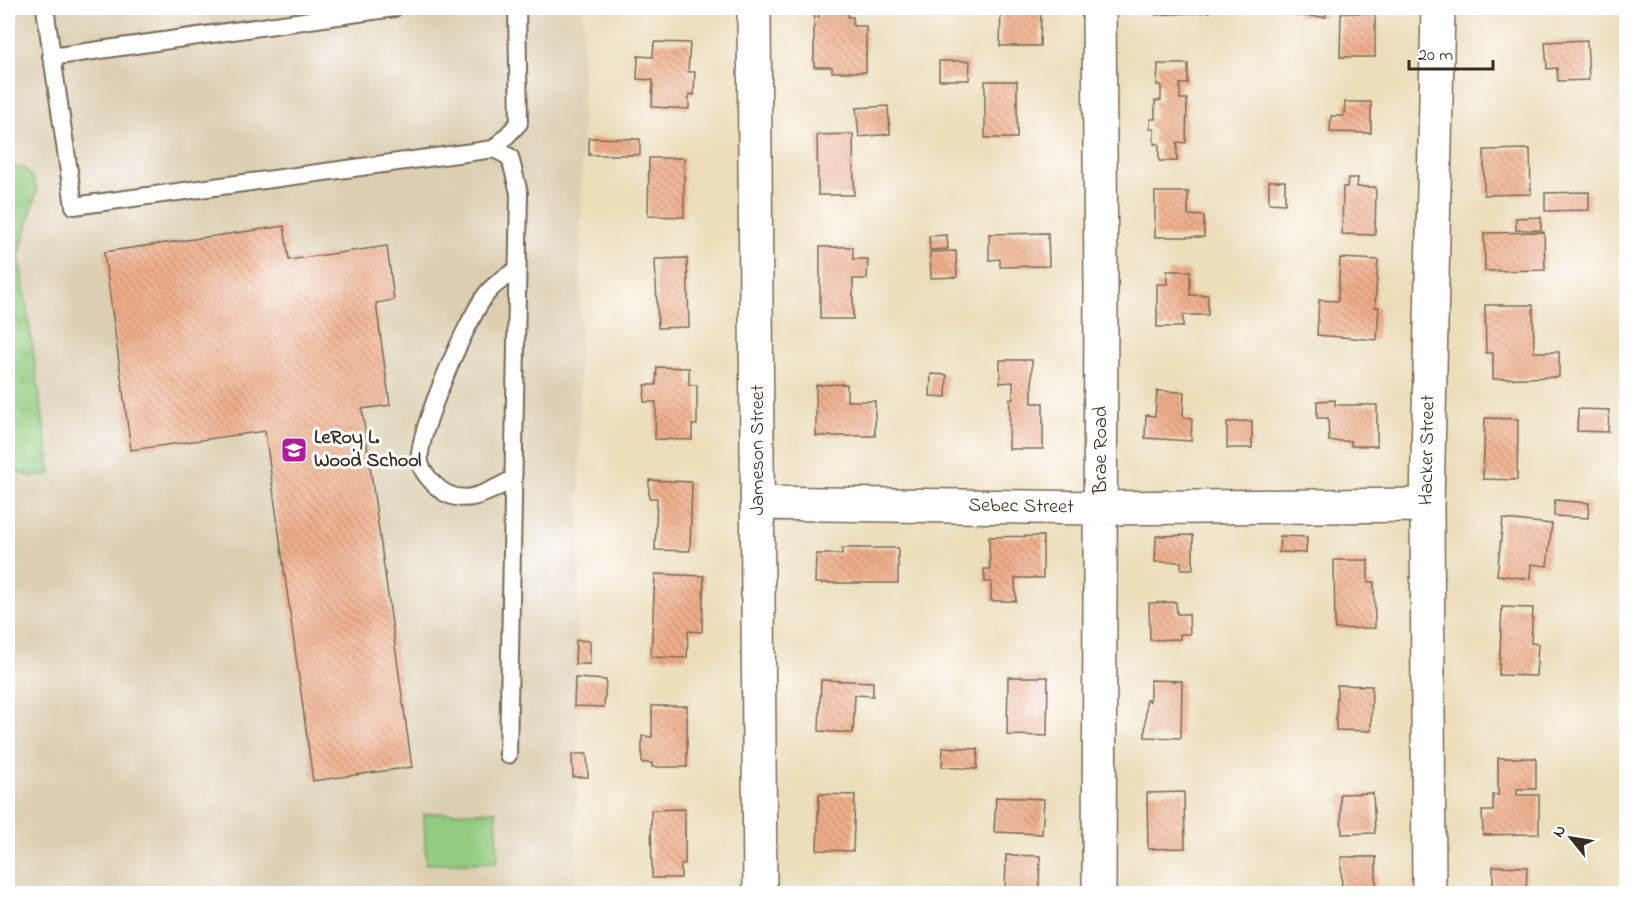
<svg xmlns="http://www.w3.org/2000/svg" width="1634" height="901" font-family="'Indie Flower',sans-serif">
  <defs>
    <pattern id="park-tufts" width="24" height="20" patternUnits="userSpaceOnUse" patternTransform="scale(1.5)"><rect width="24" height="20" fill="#92cc80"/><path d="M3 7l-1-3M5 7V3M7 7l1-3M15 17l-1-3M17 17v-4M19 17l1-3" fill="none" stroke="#7faf6e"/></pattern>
    <pattern id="building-back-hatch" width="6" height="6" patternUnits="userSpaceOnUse" patternTransform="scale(1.5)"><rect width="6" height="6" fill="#efad89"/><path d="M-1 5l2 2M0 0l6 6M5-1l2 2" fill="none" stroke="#c38d6f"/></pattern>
  </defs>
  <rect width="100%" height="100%" fill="#fff"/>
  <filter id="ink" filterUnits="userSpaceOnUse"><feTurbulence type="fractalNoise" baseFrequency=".0167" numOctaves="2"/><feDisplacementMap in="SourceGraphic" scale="12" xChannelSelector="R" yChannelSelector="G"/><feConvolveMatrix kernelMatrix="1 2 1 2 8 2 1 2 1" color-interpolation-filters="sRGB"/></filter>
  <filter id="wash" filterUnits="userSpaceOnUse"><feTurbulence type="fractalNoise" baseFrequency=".008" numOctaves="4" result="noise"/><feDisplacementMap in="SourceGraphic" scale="24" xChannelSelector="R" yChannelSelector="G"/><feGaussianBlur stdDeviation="1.35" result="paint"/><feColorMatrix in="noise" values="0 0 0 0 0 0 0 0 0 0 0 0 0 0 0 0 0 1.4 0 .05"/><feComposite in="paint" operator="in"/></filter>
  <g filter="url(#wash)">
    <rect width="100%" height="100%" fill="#ecdebb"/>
    <!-- built -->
    <path fill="#dccfb1" d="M8 8H583L576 893H8Z"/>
    <!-- green -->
    <path fill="#92cc80" stroke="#667b4f" stroke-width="1.5" d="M496 811 498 862 426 864 424 814Z"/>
    <!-- park -->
    <path fill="url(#park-tufts)" stroke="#667b4f" stroke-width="1.5" d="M8 166 25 169 33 178 37 190 19 255 51 474 33 477 8 469Z"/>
    <g id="blocks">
      <!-- building -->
      <path fill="url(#building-back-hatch)" d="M819 8H848V17H853V26H866V72H832V67H814V17H819Z
        M1001 8H1041L1040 46H1000Z
        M1155 8H1208L1209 12 1156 15Z
        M1297 8H1326V17L1297 16Z
        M1341 13H1375V57H1340Z
        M1587 40 1589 80 1558 81 1557 68 1547 69 1545 42Z
        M654 42 690 43 688 72H695L694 95 689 94V109L652 107 653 80 637 79 638 56 653 57Z
        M939 61H970L969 80H939Z
        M1158 64H1188V84H1180V99H1187L1186 143 1177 142V161H1159V144H1154V129H1150V119H1155V101L1161 100V85H1157Z
        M985 81H1017V138H985Z
        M1345 102H1371V133L1330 132 1331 116H1344Z
        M888 106 890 134 859 137 856 108Z
        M853 134 854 195H818L817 135Z
        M589 138 640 139V155H589Z
        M1530 149 1531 194 1484 195V150Z
        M649 158H684V217L648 216Z
        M1348 178H1358L1357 187H1376L1375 235 1342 234 1343 187H1347Z
        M1269 181H1285V204L1269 203Z
        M1155 192H1188V215L1204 216V237H1155Z
        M1589 192V210L1545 211V193Z
        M1541 217V230H1516V218Z
        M284 226 289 260 387 246 394 300 376 303 390 405 362 409 412 767 313 781 265 431 131 450 104 252Z
        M1544 232 1545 270 1485 271 1484 233Z
        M1048 233 1049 266 1000 267V259L989 260V234Z
        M947 235 948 249 930 250 929 236Z
        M820 247H853V259H868L867 279H853V319H820Z
        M956 251 957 277 931 278 930 252Z
        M687 258 689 327 658 328 655 259Z
        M1340 258 1378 260 1375 307H1379L1377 340 1317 335 1319 300 1338 301Z
        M1167 271H1190V295H1208V315H1183V327H1157V284H1167Z
        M1485 305H1533L1534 352H1559V377L1493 379V353H1486Z
        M1000 360H1032V403H1043V449H1009L1010 399H1013V382L1000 383Z
        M657 367 689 368V385H697V425H692V440L655 439 656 402H644L645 385H656Z
        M931 374 947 375 946 397 930 396Z
        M847 384V401H875V436H816V385Z
        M1157 391 1184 392 1183 418H1192L1191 441 1145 438 1146 415 1155 416Z
        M1335 400V405H1377V446H1351V441H1329L1328 418H1317V401Z
        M1578 409 1609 410 1608 432 1577 431Z
        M1485 418 1518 419 1517 480 1483 479Z
        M1252 421V448H1227V422Z
        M649 480 692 482 690 551 655 550 657 498H649Z
        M1555 500 1589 503 1588 518 1554 516Z
        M1503 519 1552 524 1547 566 1531 564 1530 579 1497 575Z
        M1193 535V569H1181V562H1155L1156 536Z
        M1043 536V578H1015L1016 601H991V582H985L984 569H990L989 537Z
        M1280 536 1307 537 1306 553 1279 552Z
        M842 548H898V583H815L816 554H842Z
        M1334 560H1368V582H1374L1375 628 1335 629Z
        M655 574 704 576 702 632 688 631 687 658 651 657Z
        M1176 602 1177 614H1189L1190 634H1180V639L1150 640 1149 603Z
        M1502 607 1533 608 1531 643 1538 644 1536 676 1499 675Z
        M576 640 590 641V664H575Z
        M1008 677H1048L1047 736 1007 735Z
        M575 678 606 680 604 707 574 706Z
        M821 680 873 682V696L855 695 853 733 819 731Z
        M1150 680 1182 681 1181 738 1145 737 1146 700 1150 701Z
        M1337 685 1372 686 1371 731 1336 730Z
        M652 706H687V767H652V763H642V736L652 737Z
        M943 747 978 749 977 769 942 767Z
        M572 754H587L588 777H573Z
        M1498 758H1536V789H1517V795H1539V834L1483 835 1482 811H1493V795H1498Z
        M1184 792 1185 848 1148 849 1147 793Z
        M1373 793 1375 833 1342 834 1340 794Z
        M819 794 855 795 853 851 817 850Z
        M996 797 1044 799 1042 834 994 832Z
        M685 809V864H681V878H652L651 810Z
        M1006 855 1040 856 1039 894H1005Z
        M1341 857H1376V894H1342Z
        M1493 866 1527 867 1526 894H1493Z
        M1180 889V894H1147V890Z"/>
    </g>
  </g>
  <g filter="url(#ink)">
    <use href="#blocks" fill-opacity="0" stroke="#796955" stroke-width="1.5"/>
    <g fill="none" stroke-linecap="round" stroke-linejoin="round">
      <defs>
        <path id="service" d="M45 8 74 206 494 149 519 123 517 8
          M51 57 394 8
          M494 149 510 157 519 193 508 755
          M513 479C487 493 460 510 435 485 429 479 421 470 420 462 415 437 470 312 488 292 495 283 508 276 517 269"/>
        <path id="minor" d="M754 8 760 894
          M758 503 1100 508 1427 505
          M1099 894 1101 286 1099 8
          M1429 894 1427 505 1438 8"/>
      </defs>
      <!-- service casing -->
      <use href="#service" stroke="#796955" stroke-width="20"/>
      <!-- minor casing -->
      <use href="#minor" stroke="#796955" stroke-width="36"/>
      <!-- service -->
      <use href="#service" stroke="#fff" stroke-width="16"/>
      <!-- minor -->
      <use href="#minor" stroke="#fff" stroke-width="33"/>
    </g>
  </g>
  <!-- icons -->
  <defs>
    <symbol id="school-square" viewBox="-11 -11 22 22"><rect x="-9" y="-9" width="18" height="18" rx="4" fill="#b5179e" stroke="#fff"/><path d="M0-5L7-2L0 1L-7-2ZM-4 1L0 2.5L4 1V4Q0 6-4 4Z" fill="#fff"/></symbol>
  </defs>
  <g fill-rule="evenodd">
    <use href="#school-square" x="279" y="435" width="30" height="30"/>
  </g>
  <g text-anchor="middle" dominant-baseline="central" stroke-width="6" stroke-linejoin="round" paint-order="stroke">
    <!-- poi labels -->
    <g font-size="20" font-weight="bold" fill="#3b2a1e" stroke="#fff" text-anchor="start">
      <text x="314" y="438">LeRoy L.<tspan x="314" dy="23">Wood School</tspan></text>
    </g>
    <!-- street labels -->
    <g font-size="20" fill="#3b2a1e" stroke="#fff">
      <text transform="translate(758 450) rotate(-90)">Jameson Street</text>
      <text transform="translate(1101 450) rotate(-90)">Brae Road</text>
      <text transform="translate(1428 450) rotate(-89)">Hacker Street</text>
      <text transform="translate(1021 507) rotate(1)">Sebec Street</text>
    </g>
  </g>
  <!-- margin -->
  <rect width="1634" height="901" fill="none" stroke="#fff" stroke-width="30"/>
  <!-- north arrow -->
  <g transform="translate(1571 838) rotate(300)" stroke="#ffffff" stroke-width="4.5" paint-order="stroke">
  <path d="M0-4.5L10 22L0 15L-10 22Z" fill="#3b2a1e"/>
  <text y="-9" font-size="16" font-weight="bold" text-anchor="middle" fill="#3b2a1e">N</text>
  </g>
  <!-- scale -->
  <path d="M1409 60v9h84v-9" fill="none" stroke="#3b2a1e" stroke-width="3"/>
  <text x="1418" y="60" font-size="18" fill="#3b2a1e" stroke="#ffffff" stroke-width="4.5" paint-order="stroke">20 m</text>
</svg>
